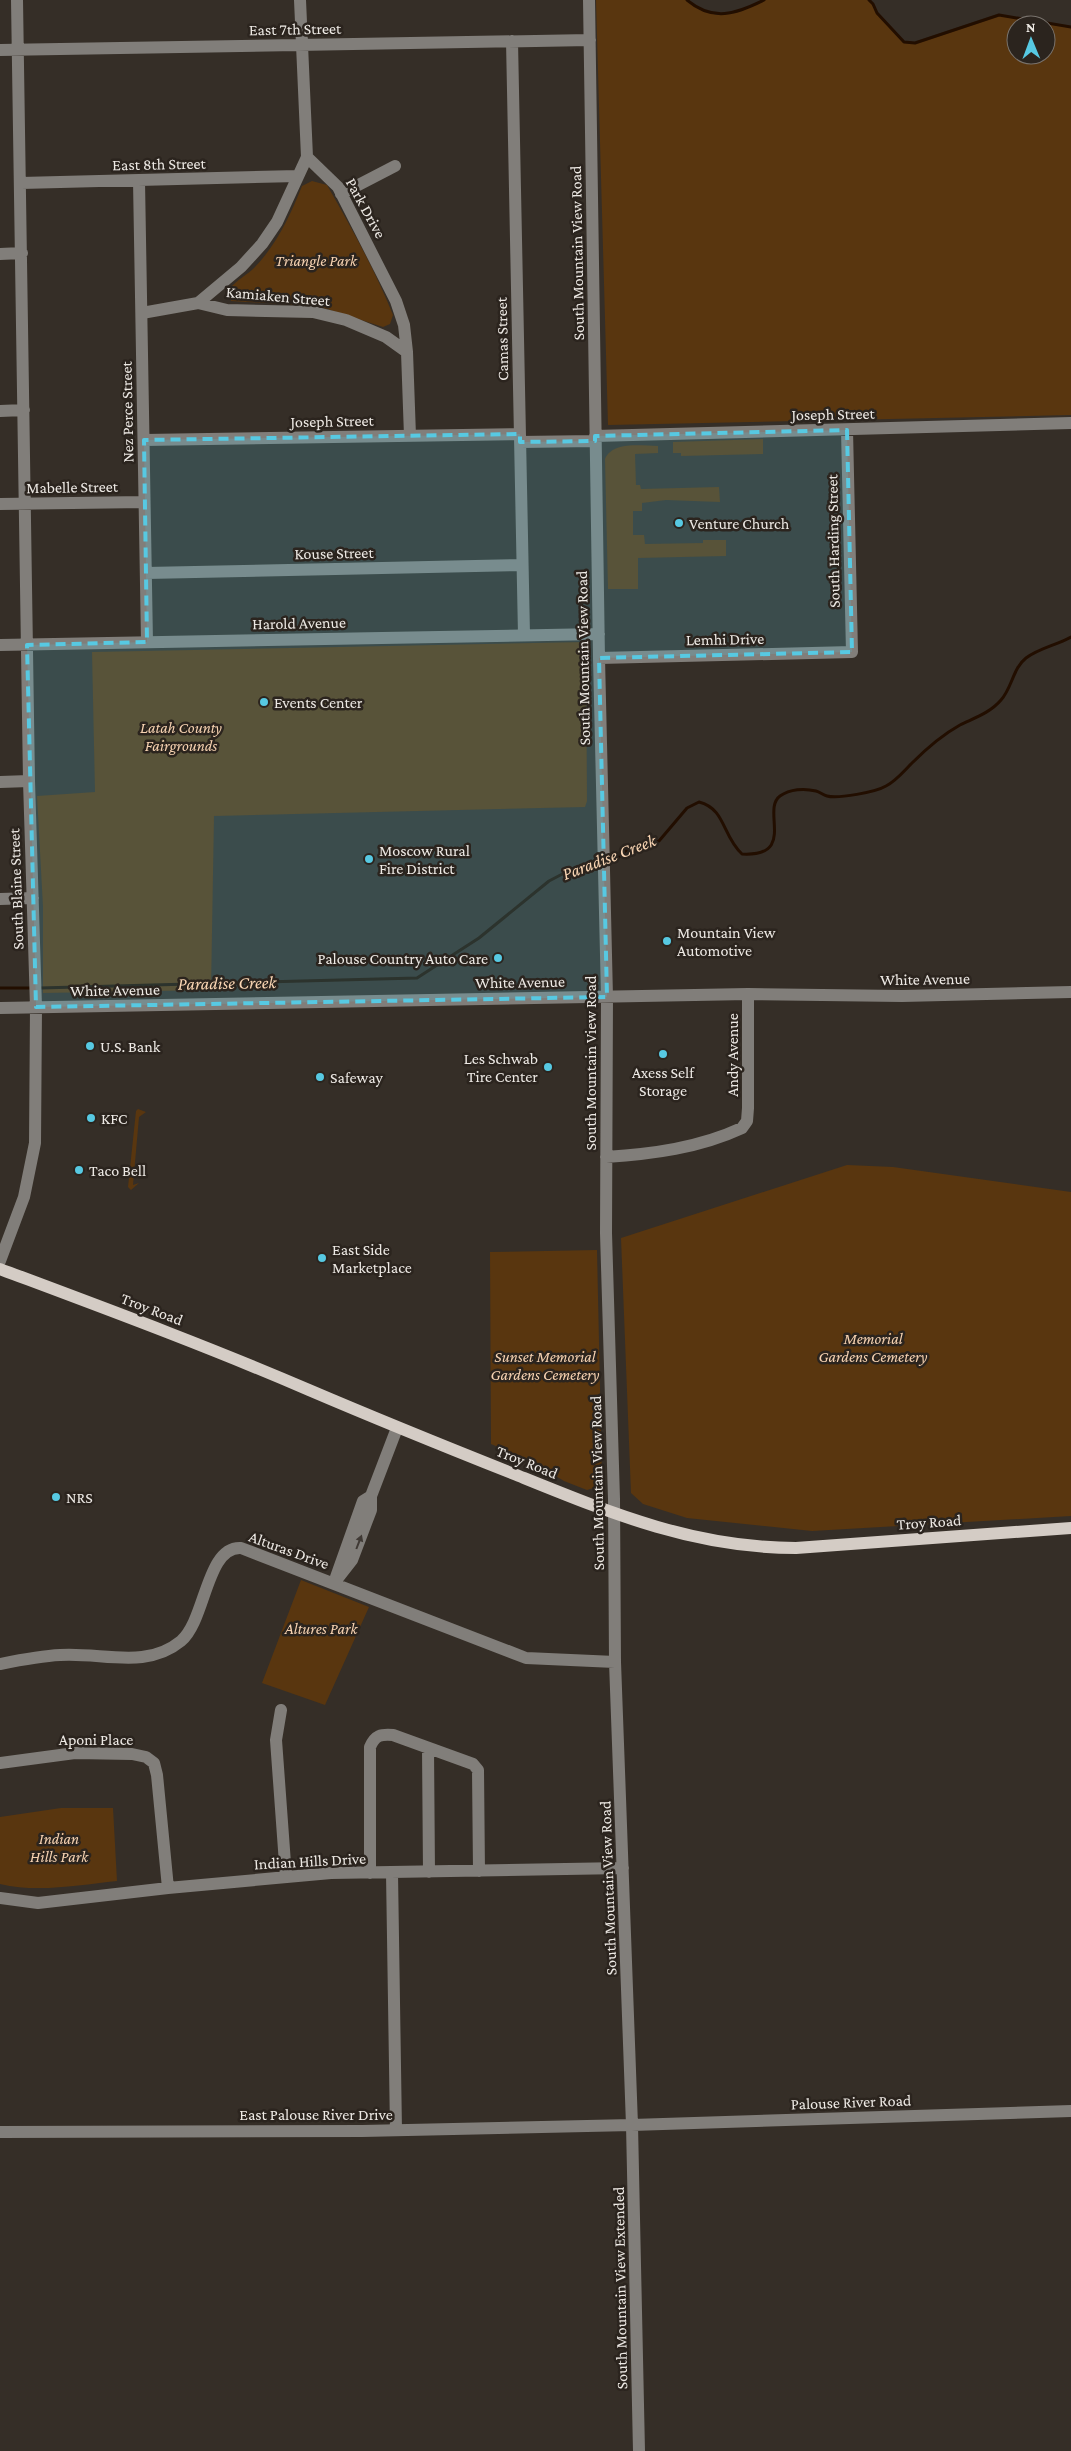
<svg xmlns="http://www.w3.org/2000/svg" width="1071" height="2451" font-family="'Crimson Pro',serif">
  <rect width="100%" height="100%" fill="#352e27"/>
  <!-- green -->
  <path fill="#59360f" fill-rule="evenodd" d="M596 0H687L698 9 717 15 742 11 764 0H869L873 4 877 13 904 42 915 43 999 15 1071 27V415L608 425ZM1016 25H1046V55H1016Z
    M312 181 327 185C351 227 375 270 393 315L390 324 383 327 318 306 231 301 228 292C233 282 244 277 253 269 276 246 290 216 302 186Z
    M763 439V454L681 456V453H673V442Z
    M658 446V453L635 454 636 485H640L641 489 719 487 720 502 666 500 642 503V511H633V535H644L645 544 703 543V540H726V556L638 558V589H608L605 459C613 441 641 446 658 446Z
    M586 642 587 801 585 807 214 816 211 990 43 993V907L37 796 95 792 92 652Z
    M138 1109 146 1112 139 1117 133 1185 139 1183 131 1190 128 1187 136 1111Z
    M847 1165 893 1167 1071 1192V1516L812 1531 687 1518 643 1504 631 1493 621 1238Z
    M597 1250 602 1481 597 1487 587 1490 564 1481 527 1459 491 1444 490 1252Z
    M301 1580 369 1607 325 1705 262 1683Z
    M61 1808H113L117 1881C79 1885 38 1893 0 1884V1817Z"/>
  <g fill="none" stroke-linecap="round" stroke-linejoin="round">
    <!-- stream -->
    <path stroke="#220e00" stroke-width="3" d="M687 0C713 22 736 14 764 0
      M869 0 873 4 877 13 904 42 915 43 999 15 1071 27
      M608 860 618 858 629 848 659 841 687 808 699 802C726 809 722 836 742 854 797 857 761 810 780 796 790 789 804 788 816 791 820 792 823 795 827 796 838 799 876 792 886 786 896 781 904 771 912 763 926 749 942 735 960 725 974 718 990 713 1001 700 1012 688 1013 668 1026 658 1039 648 1057 645 1071 637
      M0 988H33
      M40 988 417 978 479 938 549 881 572 869 600 862"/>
    <!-- minor -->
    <path stroke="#817e7a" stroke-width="12" d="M300 0 307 157 338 187 396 301 404 325 407 352 410 436
      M589 0 599 658 607 997 606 1233 614 1499 615 1662 632 2125 639 2451
      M512 41 524 635
      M0 50 590 40
      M139 181 147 642
      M21 183 298 176
      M341 194 395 166
      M0 254 22 253
      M198 303 227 310 313 312 346 320 386 337 407 352
      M142 313 198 303 241 267 262 244 277 222 307 157
      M0 411 24 410
      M595 436 1071 423
      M144 440 520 434
      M520 442 595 441
      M0 504 144 502
      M146 573 522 565
      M0 645 599 634
      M599 658 852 652 847 430
      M0 782 29 781
      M0 899 33 898
      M0 1008 748 994 902 996 1071 992
      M606 1157C652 1154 699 1148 742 1128L747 1121 748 1108V994
      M0 1261 24 1197 35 1143 36 1007 29 781 17 0
      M336 1577 363 1501 371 1496
      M334 1583 352 1560 371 1510V1496L397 1428
      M0 1664C20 1660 40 1656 60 1655 102 1652 146 1670 181 1641 206 1620 206 1546 241 1548L526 1658 615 1662
      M281 1710 276 1740 286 1877
      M428 1748 429 1872
      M0 1763 75 1753 132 1754 146 1757 154 1763 157 1775 168 1888
      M370 1873V1747C375 1735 381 1734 393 1735L473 1764 478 1770 479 1871
      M392 1873 396 2130
      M0 1898 38 1903 168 1888 331 1873 623 1868
      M0 2132 362 2131 632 2125 1071 2111"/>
    <!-- major -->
    <path stroke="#d4ccc5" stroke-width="12" d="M0 1269C104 1308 207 1346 309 1390 377 1419 446 1447 514 1474 608 1512 693 1548 796 1548L1071 1528"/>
  </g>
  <!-- one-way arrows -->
  <defs><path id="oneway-solid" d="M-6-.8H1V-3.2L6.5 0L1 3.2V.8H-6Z" transform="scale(1.25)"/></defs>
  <use fill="#403a35" href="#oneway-solid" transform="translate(359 1542) rotate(-69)"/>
  <!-- marked area -->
  <path fill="#57c9e2" fill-opacity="0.2" stroke="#57c9e2" stroke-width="4" stroke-dasharray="10 6" stroke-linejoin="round" d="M847 430 852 652 599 658 607 997 36 1007 27 645 147 642 144 440 520 434V442L595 441V436Z"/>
  <!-- markers -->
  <g fill="#57c9e2" stroke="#2b241e" stroke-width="2">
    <circle cx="679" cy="523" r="5"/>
    <circle cx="264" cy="702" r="5"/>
    <circle cx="369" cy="859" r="5"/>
    <circle cx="667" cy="941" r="5"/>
    <circle cx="498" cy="958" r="5"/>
    <circle cx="90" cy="1046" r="5"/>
    <circle cx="663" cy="1054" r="5"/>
    <circle cx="548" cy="1067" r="5"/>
    <circle cx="320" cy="1077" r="5"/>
    <circle cx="91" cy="1118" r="5"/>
    <circle cx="79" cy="1170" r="5"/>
    <circle cx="322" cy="1258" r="5"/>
    <circle cx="56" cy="1497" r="5"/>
  </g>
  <g text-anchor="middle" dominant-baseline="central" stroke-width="5" stroke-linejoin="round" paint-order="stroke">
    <!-- street labels -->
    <g font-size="16" fill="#ede9e4" stroke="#2b241e">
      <text transform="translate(295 29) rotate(-1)">East 7th Street</text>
      <text transform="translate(159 164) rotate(-1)">East 8th Street</text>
      <text transform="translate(366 208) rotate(61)">Park Drive</text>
      <text transform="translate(577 253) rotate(-91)">South Mountain View Road</text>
      <text transform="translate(278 296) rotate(5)">Kamiaken Street</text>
      <text transform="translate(502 339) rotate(-91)">Camas Street</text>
      <text transform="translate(127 412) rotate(-91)">Nez Perce Street</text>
      <text transform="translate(833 414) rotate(-1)">Joseph Street</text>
      <text transform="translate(332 421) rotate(-1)">Joseph Street</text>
      <text transform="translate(72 487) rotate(-1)">Mabelle Street</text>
      <text transform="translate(833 541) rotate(-91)">South Harding Street</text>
      <text transform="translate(334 553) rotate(-1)">Kouse Street</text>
      <text transform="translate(299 623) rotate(-1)">Harold Avenue</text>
      <text transform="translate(725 639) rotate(-1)">Lemhi Drive</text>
      <text transform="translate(583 658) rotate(-91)">South Mountain View Road</text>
      <text transform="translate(16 889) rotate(-92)">South Blaine Street</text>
      <text transform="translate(925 979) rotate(-1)">White Avenue</text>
      <text transform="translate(520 982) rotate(-1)">White Avenue</text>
      <text transform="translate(115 990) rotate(-1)">White Avenue</text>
      <text transform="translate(732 1055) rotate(-90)">Andy Avenue</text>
      <text transform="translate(590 1063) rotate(-90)">South Mountain View Road</text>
      <text transform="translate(152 1309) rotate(21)">Troy Road</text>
      <text transform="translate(527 1462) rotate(22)">Troy Road</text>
      <text transform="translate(597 1483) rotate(-91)">South Mountain View Road</text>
      <text transform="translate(929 1522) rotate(-4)">Troy Road</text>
      <text transform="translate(289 1550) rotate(20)">Alturas Drive</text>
      <text x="96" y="1739">Aponi Place</text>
      <text transform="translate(310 1861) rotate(-3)">Indian Hills Drive</text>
      <text transform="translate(608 1888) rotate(-92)">South Mountain View Road</text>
      <text transform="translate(851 2102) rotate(-2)">Palouse River Road</text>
      <text x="316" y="2114">East Palouse River Drive</text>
      <text transform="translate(620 2288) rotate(-91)">South Mountain View Extended</text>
    </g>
    <!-- park labels -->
    <g font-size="16" font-style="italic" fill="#f6d2b1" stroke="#2b241e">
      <text x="316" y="260">Triangle Park</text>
      <text x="181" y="727">Latah County<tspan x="181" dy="18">Fairgrounds</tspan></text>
      <text x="873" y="1338">Memorial<tspan x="873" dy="18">Gardens Cemetery</tspan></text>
      <text x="545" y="1356">Sunset Memorial<tspan x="545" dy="18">Gardens Cemetery</tspan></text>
      <text x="321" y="1628">Altures Park</text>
      <text x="59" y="1838">Indian<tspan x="59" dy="18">Hills Park</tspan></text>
    </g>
    <!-- poi labels -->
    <g font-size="16" fill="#ede9e4" stroke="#2b241e" text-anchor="start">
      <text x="689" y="523">Venture Church</text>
      <text x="274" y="702">Events Center</text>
      <text x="379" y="850">Moscow Rural<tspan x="379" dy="18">Fire District</tspan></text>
      <text x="677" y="932">Mountain View<tspan x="677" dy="18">Automotive</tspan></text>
      <text x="488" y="958" text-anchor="end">Palouse Country Auto Care</text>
      <text x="100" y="1046">U.S. Bank</text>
      <text x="538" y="1058" text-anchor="end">Les Schwab<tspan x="538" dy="18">Tire Center</tspan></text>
      <text x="663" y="1072" text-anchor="middle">Axess Self<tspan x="663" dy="18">Storage</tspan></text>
      <text x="330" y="1077">Safeway</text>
      <text x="101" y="1118">KFC</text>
      <text x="89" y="1170">Taco Bell</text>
      <text x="332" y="1249">East Side<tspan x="332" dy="18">Marketplace</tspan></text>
      <text x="66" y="1497">NRS</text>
    </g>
    <!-- water labels -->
    <g font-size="18" font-style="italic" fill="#fad6b4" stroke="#2b241e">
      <text transform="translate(609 857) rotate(-21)">Paradise Creek</text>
      <text transform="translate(227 983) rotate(-1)">Paradise Creek</text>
    </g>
  </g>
  <!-- north arrow -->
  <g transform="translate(1031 40) rotate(359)"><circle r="24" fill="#2b241e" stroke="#79736d"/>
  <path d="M0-4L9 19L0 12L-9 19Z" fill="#57c9e2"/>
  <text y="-8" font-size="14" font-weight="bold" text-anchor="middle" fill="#ede9e4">N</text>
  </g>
</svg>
